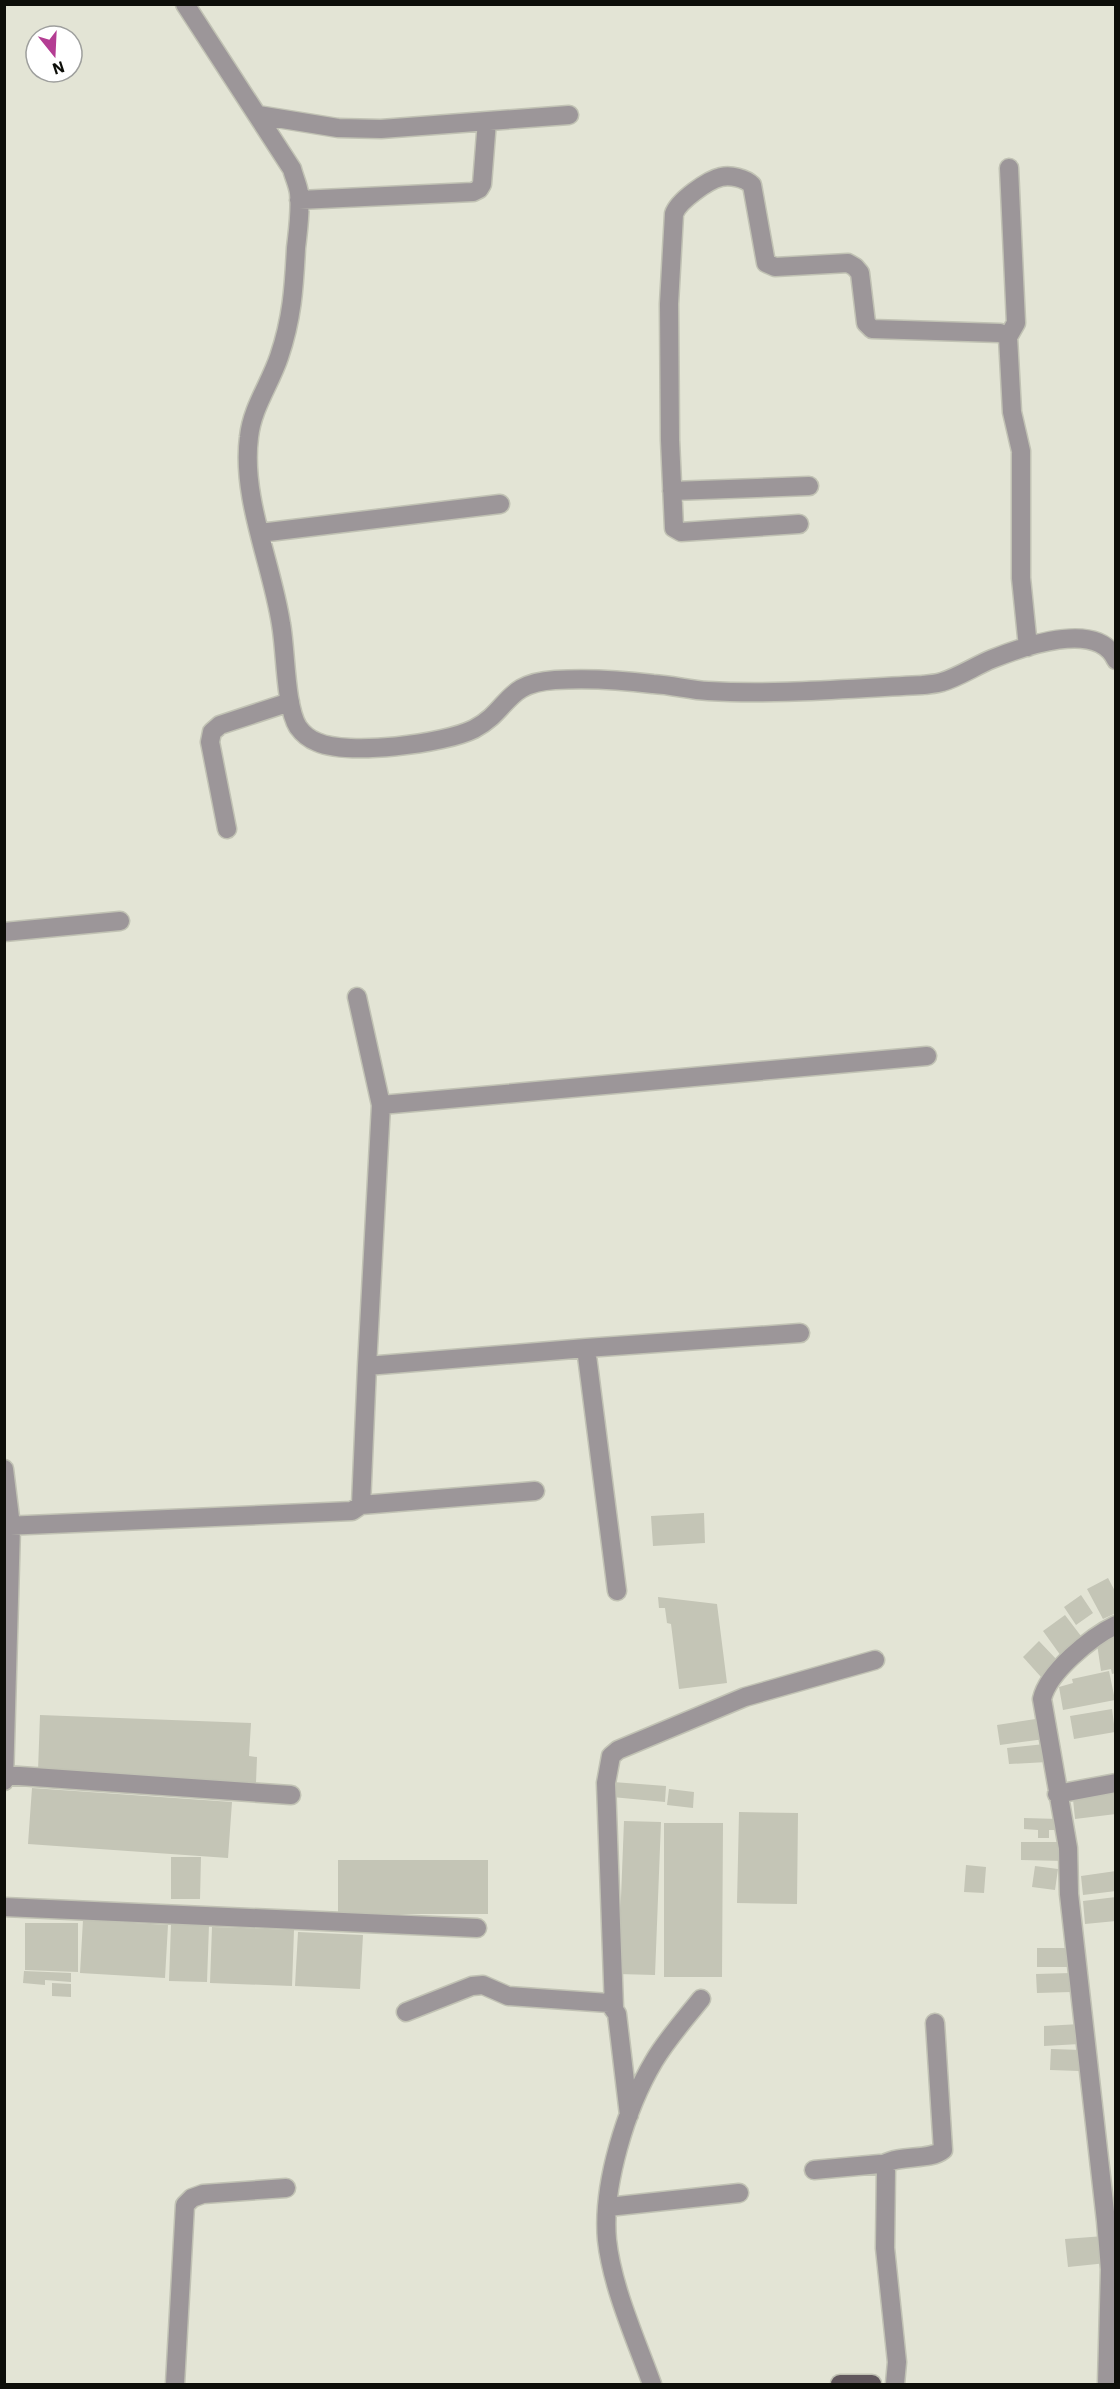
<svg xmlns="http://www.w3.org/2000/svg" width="1120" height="2389" font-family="'IBM Plex Sans',sans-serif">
  <rect width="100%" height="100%" fill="#e3e4d5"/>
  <!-- building -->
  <path fill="#c4c5b6" d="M704 1513 705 1543 653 1546 651 1516Z
    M1108 1578 1116 1593V1613L1103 1619 1087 1589Z
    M1081 1595 1093 1613 1076 1625 1064 1607Z
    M658 1597 717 1604 727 1683 679 1689 671 1624 667 1623 665 1608H659Z
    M1065 1615 1084 1640 1061 1656 1043 1631Z
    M1116 1635V1673L1112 1674 1111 1669 1101 1671 1097 1644Z
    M1039 1641 1058 1661 1041 1677 1023 1657Z
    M1109 1671 1115 1700 1063 1710 1059 1687 1073 1683 1072 1679Z
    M1112 1709 1115 1732 1074 1739 1070 1716Z
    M40 1715 251 1723 249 1756 257 1757 256 1783 90 1777 38 1771Z
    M1042 1718 1045 1739 1000 1745 997 1725Z
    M1045 1744 1047 1762 1009 1764 1007 1748Z
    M613 1782 666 1786 665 1802 612 1797Z
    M32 1788 232 1802 228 1858 28 1844Z
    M669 1789 694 1792 693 1808 667 1805Z
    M1116 1793V1814L1075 1819 1073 1799Z
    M739 1812 798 1813 797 1904 737 1903Z
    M1024 1818 1059 1819V1830H1049V1838H1038V1830L1024 1829Z
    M624 1821 661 1822 655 1975 618 1974Z
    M664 1823H723L722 1977H664Z
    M1021 1842H1065V1861L1021 1860Z
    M171 1857H201L200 1899H171Z
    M338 1860H488V1914H338Z
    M966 1865 986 1867 984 1893 964 1892Z
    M1035 1866 1058 1869 1055 1890 1032 1887Z
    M1116 1871V1891L1083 1895 1081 1876Z
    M1116 1897V1921L1085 1924 1083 1901Z
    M83 1920 168 1925 165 1978 80 1973Z
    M25 1923H78V1972L25 1970Z
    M171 1924 209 1925 207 1982 169 1981Z
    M212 1927 294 1930 292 1986 210 1983Z
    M298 1932 363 1935 360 1989 295 1986Z
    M1037 1948H1071L1072 1967H1037Z
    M24 1971 71 1973V1982L45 1980V1985L23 1983Z
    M1071 1973V1992L1037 1993 1036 1974Z
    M52 1983 71 1984V1997L52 1996Z
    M1080 2024V2044L1044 2046V2026Z
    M1051 2049 1082 2050 1080 2071 1050 2070Z
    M1104 2236 1107 2263 1068 2267 1065 2239Z"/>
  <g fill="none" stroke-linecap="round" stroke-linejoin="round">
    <defs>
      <path id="minor" d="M185 4 292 169C294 177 298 185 299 193 301 211 298 230 296 248 294 288 292 319 279 357 270 384 252 408 249 437 241 498 272 564 281 624 286 651 285 706 298 727 303 734 309 739 317 742 348 756 444 744 474 729 510 710 504 683 555 680 587 678 621 680 653 684 672 685 690 690 708 691 780 695 852 688 923 685 929 684 936 684 942 682 959 677 975 666 992 659 1022 647 1098 619 1116 660
        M258 115 338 128 381 129 569 115
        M299 200 473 192 479 189 482 184 487 121
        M1008 337 1016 323 1009 168
        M672 491 809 486
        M799 524 681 532 674 528 670 440 669 304 674 214C678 201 708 180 721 177 731 175 745 178 752 185L766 263 775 267 848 263 855 267 860 273 866 323 872 329 1000 333 1008 337 1012 412 1021 451V578L1028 647
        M260 533 500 504
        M227 829 210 742 212 732 220 725 290 702
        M4 932 120 921
        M381 1105 927 1056
        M586 1348 800 1333
        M367 1366 586 1348 617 1591
        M4 1469 11 1526 4 1781
        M361 1505 535 1491
        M4 1526 352 1511 361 1505 367 1366 381 1105 357 997
        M5 1775 291 1795
        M1057 1794 1116 1783
        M4 1907 477 1928
        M614 2008 606 1783 611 1756 618 1750 745 1697 875 1660
        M406 2012 472 1986 483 1985 508 1996 609 2003 617 2014 629 2115
        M884 2164C901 2154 930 2161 943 2150L935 2023
        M814 2170 880 2164 886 2168 885 2248 897 2362 895 2384
        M608 2207 739 2193
        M175 2384 185 2205 192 2198 203 2194 286 2188
        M652 2384C636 2340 612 2287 607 2240 602 2185 626 2108 654 2061 667 2039 685 2019 701 1999
        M1107 2384 1110 2269 1106 2221 1069 1894 1068 1848 1042 1699C1048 1672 1091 1637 1116 1625"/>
      <path id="major" d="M840 2384H872"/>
    </defs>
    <!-- minor casing -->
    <use href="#minor" stroke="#c1c2b4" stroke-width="21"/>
    <!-- major casing -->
    <use href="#major" stroke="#c1c2b4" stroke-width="21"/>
    <!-- minor -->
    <use href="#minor" stroke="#9c9699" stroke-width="18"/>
    <!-- major -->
    <use href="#major" stroke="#61575d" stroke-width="18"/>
  </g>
  <!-- border -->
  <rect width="1120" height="2389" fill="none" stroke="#0d0e09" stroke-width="12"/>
  <!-- north arrow -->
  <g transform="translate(54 54) rotate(162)"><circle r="28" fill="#ffffff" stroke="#9e9f9d" stroke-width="1.5"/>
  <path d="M0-4.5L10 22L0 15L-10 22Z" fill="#b43d93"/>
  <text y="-9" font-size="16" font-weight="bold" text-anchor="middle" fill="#0d0e09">N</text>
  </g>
</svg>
